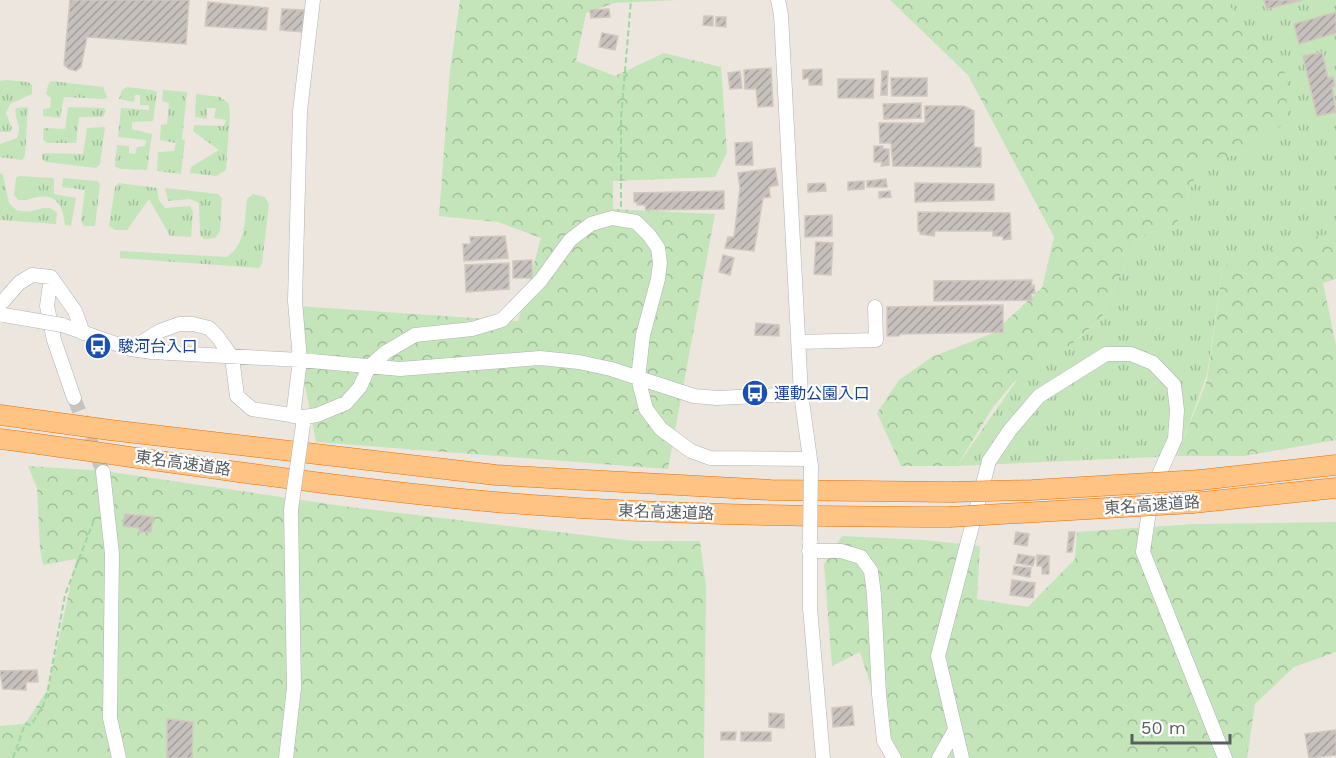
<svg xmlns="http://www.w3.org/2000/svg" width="1336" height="758" font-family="'Work Sans','Noto Sans JP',sans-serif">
  <defs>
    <pattern id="grass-tufts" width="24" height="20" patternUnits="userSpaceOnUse" patternTransform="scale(1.5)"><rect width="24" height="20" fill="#c4e5ba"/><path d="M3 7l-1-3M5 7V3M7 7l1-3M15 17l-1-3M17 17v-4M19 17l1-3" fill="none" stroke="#a2bd9b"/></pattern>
    <pattern id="forest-crowns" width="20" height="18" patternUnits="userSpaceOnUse" patternTransform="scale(1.5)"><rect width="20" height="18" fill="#c4e5ba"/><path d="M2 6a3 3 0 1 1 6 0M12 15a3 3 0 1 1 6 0" fill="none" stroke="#a2bd9b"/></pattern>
    <pattern id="building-hatch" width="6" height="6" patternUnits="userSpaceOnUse" patternTransform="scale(1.5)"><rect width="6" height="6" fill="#c7c1bd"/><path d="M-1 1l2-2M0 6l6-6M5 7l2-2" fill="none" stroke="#a4a09d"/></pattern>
  </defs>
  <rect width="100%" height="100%" fill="#ece6df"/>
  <!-- grass -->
  <path fill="url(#grass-tufts)" d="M1227 0H1336V237L1223 266 1207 375 1177 456 957 466 1017 380 1077 340 1102 317 1137 237 1176 225 1199 167 1255 147 1286 74 1240 25Z
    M6 80 28 82 32 85V94L10 104 6 113 12 128 10 132H0V81Z
    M51 81 103 87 107 97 104 99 64 97 60 118 43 116V109L50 108 51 98 46 94 48 85Z
    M127 87 152 90 157 92 153 121 132 122V129L152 134 147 170 120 169 115 166 117 145 129 146V153L135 154 137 147 145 146 146 140 118 137 121 108 149 110V105H140V95H135L134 102 119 99 122 90Z
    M163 90 187 92 182 139 185 140 181 174 157 171 158 152 174 151 176 143 160 140 161 125 167 124 169 103 162 101Z
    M196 94 220 97 229 104 230 115 226 170 216 176 190 173 191 167 219 150 193 131 194 125 224 126 226 120 214 118 216 108H207V119L195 117Z
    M28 107 25 156 22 160 0 157V144L17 138C23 122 13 120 16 108Z
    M68 107 104 108 106 111 103 117H79L76 143H47L43 140 44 128 65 129Z
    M105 127 100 164 96 168 46 162 42 159V154L46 153 83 154 87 128Z
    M0 173 3 175 9 203 16 210C20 211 27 212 32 211 42 209 48 204 57 213L56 224 0 220Z
    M19 176 54 178V194L76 198 71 226 65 225C63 209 59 194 38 197 31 198 26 201 18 200L14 195 16 178Z
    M63 178 97 181 100 184 95 226H84L81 221 85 190 62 187Z
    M119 183 157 188 159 200 165 208 190 206 193 212 191 237 170 236 149 199 127 230H115L109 226 115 187Z
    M165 188 218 194 222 198 220 231 215 238 205 239 200 236 199 203 190 199 168 201Z
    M253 194 265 197 269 204 262 264 259 268 120 258V251L227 257C247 242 244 222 247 199Z"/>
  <!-- forest -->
  <path fill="url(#forest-crowns)" d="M460 0H679L614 3 586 13 576 61 615 76 664 53 721 67 727 152 715 177 613 181V209L715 214 668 469 316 442 300 360 298 306 518 321 541 238 498 222 439 216 450 70Z
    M890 0H1227L1240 25 1286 74 1287 121 1255 147 1199 167 1176 225 1137 237 1102 317 1073 343 1014 382 993 407 957 466H901L877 413 899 380 932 357 993 333 1042 288 1054 237 968 75Z
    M1336 232V279L1323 283 1336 345V440L1244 456H1177L1207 380 1223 266 1304 240Z
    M28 466 104 471 342 506 634 541H700L706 586 704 758H0V726L25 724 48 689 76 559 43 565 40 549 37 488Z
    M1336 522V652L1294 667 1255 704 1247 758H894L860 652 832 666 824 564 842 536 924 540 980 546 977 599 1028 607 1075 559 1077 532 1194 524Z"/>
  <!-- building -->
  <path fill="url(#building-hatch)" stroke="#d1c7be" stroke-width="1.5" d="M70 0H189L186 44 87 37 81 67 76 71 69 69 64 65Z
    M1264 0H1302L1267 9Z
    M208 2 268 8 266 30 205 26Z
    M282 9 304 10 302 32 280 30Z
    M609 9 610 17 591 18 590 10Z
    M1336 12V33L1299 44 1294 24Z
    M704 16H713V26L703 25Z
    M716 17H726V27L716 26Z
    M602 33 618 36 615 50 599 47Z
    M1322 52 1328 78 1333 77 1335 86 1332 87 1336 112 1317 116 1303 56Z
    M771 68 773 106 758 107 756 89H745L744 70Z
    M822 69V85H809V78L803 79V70Z
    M740 71 742 88 730 89 728 73Z
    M882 71H888L887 95H881Z
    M891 78H927V96H892Z
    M838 79H874L873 98H838Z
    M921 103V118L884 119 883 104Z
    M925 106H964L974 111V147L981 148V167L893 166 891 143H880L879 123H925Z
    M752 142 753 165H736L735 143Z
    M874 146H883V149H889V165L881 166 882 162H874Z
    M775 168 778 185 769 187 770 197 763 198 754 251 725 248 728 237H734L740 188 738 173Z
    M886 179 887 187H867V181Z
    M864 181V189L848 190V182Z
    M825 183 826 191 808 192V184Z
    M915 183 994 184V200L915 202Z
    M724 191V209L646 210 645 205H637V202H634V193Z
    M890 191 891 197 879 198V192Z
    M918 212 1010 213 1011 239 1003 240V236H993V231H935L934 236 920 234V231H918Z
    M832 215V236L805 237V216Z
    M505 236 508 258 464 261 463 244H471L470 237Z
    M816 242 833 243 831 275 814 274Z
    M723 255 734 258 730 275 719 272Z
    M532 260V278H513V261Z
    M509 263V289L466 292 465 265Z
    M1032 280 1031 286 1034 285 1035 293 1031 294 1032 300 934 301V281Z
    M1003 305V332L900 334 899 336H887V307Z
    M756 323 779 325V336L755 335Z
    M125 514 153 517 151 532H139V528L123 526Z
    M1016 532 1029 534 1027 546 1014 544Z
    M1069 532H1075L1072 552H1067Z
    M1018 554 1035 557 1033 566 1016 563Z
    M1037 555 1049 556V574H1042V566H1037Z
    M1014 566 1031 568 1030 577 1013 574Z
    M1012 580 1035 583 1033 598 1010 595Z
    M37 670 38 682H26V690L3 689 0 671Z
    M852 706 854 725 833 727 832 708Z
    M769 713 784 714V728L769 727Z
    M167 719 193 722 192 758H167Z
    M1336 730V755L1309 758 1305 734Z
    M721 732H736L735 740H721Z
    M741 732H771V741H741Z"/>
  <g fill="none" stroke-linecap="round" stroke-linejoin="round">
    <!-- minor-tunnel -->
    <path stroke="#c7c4c0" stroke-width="14" stroke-dasharray="14 7" stroke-linecap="butt" d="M74 398 103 472"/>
    <defs>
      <path id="minor" d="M778 0 781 15 801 394 811 466
        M51 277 47 306 54 340 74 398
        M0 305 19 283 32 275 51 277 75 311 83 333
        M62 325 131 349 152 352 300 360 400 369 540 358 579 362 611 369 694 396 717 398 801 394
        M798 342 876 340 875 307
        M131 349 160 331 179 324H193L209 328 217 336 232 357 237 396 252 409 304 417 317 415 346 403 360 387 369 367 386 352 415 335 472 329 502 320 541 280 570 240 591 224 612 218 636 222 649 235 658 248 660 263 658 279 643 335 638 378 646 409 661 429 691 451 710 458 810 459
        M293 416 300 360 295 301 300 111 313 0
        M103 472 112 554 110 718 119 758
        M810 545V608L823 758
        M809 551H841L861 557 871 571 874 595 879 694 884 741 894 758
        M286 758 294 688 291 510
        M939 758 955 730
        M962 758 938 656 989 461 1010 430 1039 396 1106 354H1131L1153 363 1174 385 1177 410 1175 439 1152 490 1143 552 1225 758"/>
      <path id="highway" d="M0 415 110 430 496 475 771 490 952 492
        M0 439C165 461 329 487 495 502 646 515 798 516 950 517
        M1200 480 1336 465
        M1193 503 1336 488"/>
    </defs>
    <!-- minor casing -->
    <use href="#minor" stroke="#aeb3b6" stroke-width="15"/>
    <!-- highway casing -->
    <use href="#highway" stroke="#ec6c00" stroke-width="21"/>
    <!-- path -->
    <path stroke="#9dd79f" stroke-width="2" stroke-dasharray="6 3" stroke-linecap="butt" d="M621 207V118L631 0
      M13 758 25 724 31 725 43 706 48 689 65 595 94 520"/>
    <!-- minor -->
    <use href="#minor" stroke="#fff" stroke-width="14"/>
    <!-- highway -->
    <use href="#highway" stroke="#ffc484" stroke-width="20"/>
    <defs>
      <path id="minor-bridge" d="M4 315 62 325
        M291 510 303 425
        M810 541 811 466"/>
      <path id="highway-bridge" d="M952 492 1032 490 1200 480
        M950 517 1193 503"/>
    </defs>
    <!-- minor-bridge casing -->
    <use href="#minor-bridge" stroke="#aeb3b6" stroke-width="15" stroke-linecap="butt"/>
    <!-- highway-bridge casing -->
    <use href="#highway-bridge" stroke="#ec6c00" stroke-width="21" stroke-linecap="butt"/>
    <!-- minor-bridge -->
    <use href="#minor-bridge" stroke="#fff" stroke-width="14"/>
    <!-- highway-bridge -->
    <use href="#highway-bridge" stroke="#ffc484" stroke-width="20"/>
  </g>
  <!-- icons -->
  <defs>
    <symbol id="bus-disc" viewBox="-11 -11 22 22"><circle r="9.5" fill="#1a4fb4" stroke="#fff"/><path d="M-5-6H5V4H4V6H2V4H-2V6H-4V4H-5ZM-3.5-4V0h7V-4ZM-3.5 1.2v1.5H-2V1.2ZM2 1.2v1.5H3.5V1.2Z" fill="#fff"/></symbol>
  </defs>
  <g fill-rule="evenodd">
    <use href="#bus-disc" x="83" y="331" width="30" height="30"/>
    <use href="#bus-disc" x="740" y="378" width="30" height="30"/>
  </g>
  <g text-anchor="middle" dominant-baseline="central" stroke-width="4.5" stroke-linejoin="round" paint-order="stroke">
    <!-- transit labels -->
    <g font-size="16" fill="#164399" stroke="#fff" text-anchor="start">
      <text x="118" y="346">駿河台入口</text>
      <text x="774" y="393">運動公園入口</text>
    </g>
    <!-- street labels -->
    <g font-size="16" fill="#585e61" stroke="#fff">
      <text transform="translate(183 463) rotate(8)">東名高速道路</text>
      <text transform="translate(1152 505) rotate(-4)">東名高速道路</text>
      <text transform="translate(666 512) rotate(2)">東名高速道路</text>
    </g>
  </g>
  <!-- scale -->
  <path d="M1132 734v9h98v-9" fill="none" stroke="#585e61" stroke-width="3"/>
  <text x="1141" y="734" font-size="18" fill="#585e61" stroke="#ffffff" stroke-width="4.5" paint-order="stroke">50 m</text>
</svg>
